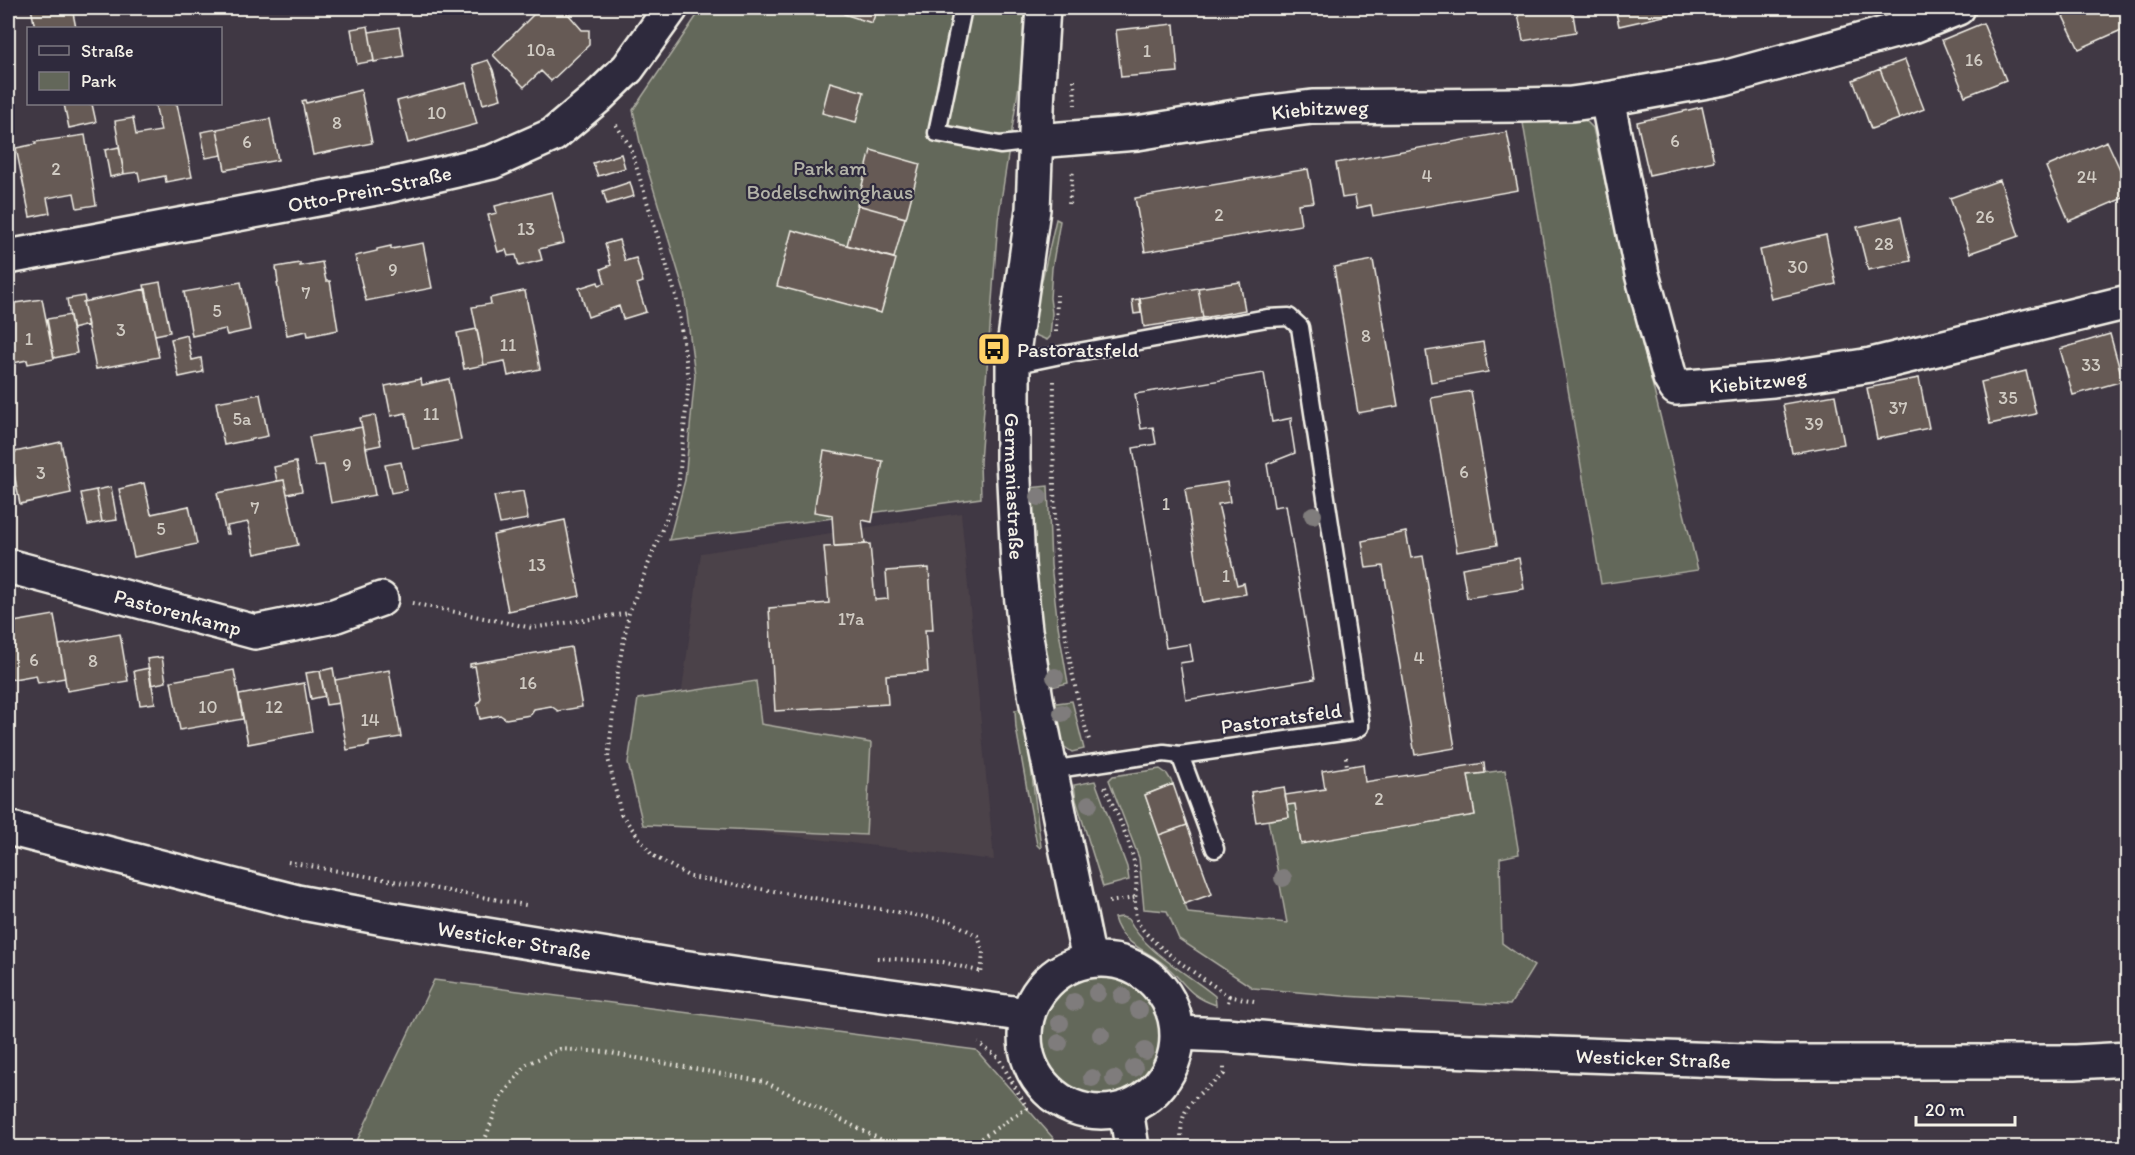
<svg xmlns="http://www.w3.org/2000/svg" width="2135" height="1155" font-family="Itim,sans-serif">
  <rect width="100%" height="100%" fill="#403844"/>
  <filter id="ink" filterUnits="userSpaceOnUse"><feTurbulence type="fractalNoise" baseFrequency=".0167" numOctaves="2"/><feDisplacementMap in="SourceGraphic" scale="12" xChannelSelector="R" yChannelSelector="G"/><feConvolveMatrix kernelMatrix="1 2 1 2 8 2 1 2 1" color-interpolation-filters="sRGB"/></filter>
  <g filter="url(#ink)">
    <!-- built -->
    <path fill="#4b4249" d="M961 513 994 860 664 821 701 553Z"/>
    <!-- green -->
    <path fill="#63675a" stroke="#acaca1" stroke-width="1.5" d="M702 8H1024L1023 59 998 220 980 462 981 498 669 540 685 480 695 375 684 291 641 147 633 110Z
      M1522 117 1585 120 1593 128 1628 285 1698 570 1601 584Z
      M1056 219 1060 221 1052 268 1050 298 1052 313 1050 337 1047 340 1035 335 1031 329Z
      M1048 486 1051 565 1058 626 1068 683 1047 688 1035 588 1029 488Z
      M756 681 761 724 871 743 866 835 643 825 628 763 638 699Z
      M1072 701 1084 749 1072 752 1059 743 1049 704Z
      M1020 709 1024 711 1041 847 1040 848 1037 845 1016 728 1015 710Z
      M1160 769 1167 774 1173 784 1145 795 1188 913 1287 923 1268 820 1289 817 1287 805 1295 804 1301 843 1475 815 1468 775 1505 770 1519 854 1500 858 1502 943 1534 966 1510 1005 1343 996 1253 988 1179 939 1167 911 1144 909 1139 858 1109 780 1113 776Z
      M1095 781 1127 867 1129 880 1103 887 1076 800 1074 785Z
      M1122 917 1128 919C1146 953 1186 972 1215 996L1216 1005C1183 994 1185 979 1161 962 1142 948 1121 943 1114 918Z
      M1043 1036a61 61 0 1 1 122 0a61 61 0 1 1-122 0Z
      M434 980 976 1050 1061 1147H354Z"/>
    <!-- building -->
    <path fill="#665a55" stroke="#f4f1e8" stroke-width="1.5" fill-rule="evenodd" d="M31 8H72L76 28H35Z
      M540 8H563L582 30H589V45L551 81 541 71 524 87 493 55Z
      M846 8H872L877 9 872 23 844 14Z
      M1517 8H1572L1576 32 1523 41Z
      M1615 8H1685L1686 11 1619 26Z
      M2059 8H2120L2128 27 2079 49Z
      M1983 23 2006 80 1965 96 1942 40Z
      M1174 24 1178 72 1121 77 1116 30Z
      M368 26 374 61 357 64 351 29Z
      M399 27 404 56 374 62 369 32Z
      M488 60 493 70 501 99 483 104 473 65Z
      M1905 60 1924 109 1899 119 1880 69Z
      M1880 69 1899 119 1871 129 1853 80Z
      M830 82 864 92 856 122 822 113Z
      M466 83 477 124 408 143 397 101Z
      M361 90 372 143 313 155 302 101 305 100 306 103Z
      M64 104H92L96 122 69 128Z
      M155 104H177L192 177 166 182 165 176 140 181 138 172 124 174 115 121 133 118 136 135 161 131Z
      M1702 107 1714 161 1649 175 1637 122Z
      M270 119 278 160 225 170 217 129Z
      M217 129 222 155 206 158 201 132Z
      M1507 132 1518 190 1373 216 1371 205 1357 208 1355 196 1342 198 1336 163Z
      M85 135 96 205 77 208 74 193 47 198 50 213 30 217 16 148 36 144 35 142Z
      M2107 141 2128 187V196L2069 221 2046 167Z
      M119 147 124 174 110 177 105 150Z
      M871 150 920 164 906 218 857 205Z
      M621 154 625 168 598 176 593 163Z
      M1308 169 1314 202 1298 204 1301 225 1145 252 1135 198Z
      M2000 180 2019 236 1970 253 1950 198Z
      M630 182 634 196 607 204 603 191Z
      M552 192 564 243 539 249 542 260 519 266 516 255 508 256 506 250 498 252 488 215 497 213 495 206Z
      M858 205 905 218 894 258 847 245Z
      M1901 217 1911 261 1868 270 1857 227Z
      M792 230 896 259 881 313 777 286Z
      M1826 235 1836 284 1771 299 1760 250Z
      M619 240 625 261 636 258 643 282 637 284 646 312 623 319 619 306 588 317 579 288 598 282 599 285 605 283 601 269 611 265 605 244Z
      M423 243 432 288 366 301 355 256 377 251V249L391 246V249Z
      M1373 260 1398 406 1358 413 1334 267Z
      M322 262 326 281H330L338 330 308 336 307 331 287 335 277 283H278L276 267 300 263V266Z
      M160 282 170 332 155 335 144 285Z
      M241 282 250 330 227 335 225 329 192 336 184 292Z
      M1240 282 1245 310 1203 318 1198 288Z
      M1198 288 1203 318 1144 327 1140 298Z
      M146 289 159 357 96 369 83 302Z
      M523 291H525L540 369 508 376 505 361 484 365 472 307 491 304 490 298Z
      M84 296 85 301 83 302 88 325 72 329 67 299Z
      M42 299 54 359 28 364 27 360 9 364 10 368H8V304Z
      M1139 299 1141 313 1134 314 1132 300Z
      M70 315 77 353 54 358 47 319Z
      M477 329 484 365 464 369 457 333Z
      M2110 334 2123 381 2073 395 2060 349Z
      M187 335 192 360 201 358 203 372 179 377 171 339Z
      M1483 342 1488 372 1431 382 1426 351Z
      M2026 371 2036 414 1990 424 1981 382Z
      M1264 373 1272 422 1292 418V421H1290L1295 453 1267 464 1274 507 1286 505 1315 679 1186 700 1180 663 1193 661 1190 644 1166 648 1133 448 1156 444 1153 427 1141 429 1135 394ZM1227 482 1230 502 1218 504 1237 585 1244 583 1246 594 1203 602 1185 489Z
      M1264 373 1272 422 1292 418V421H1290L1295 453 1267 464 1274 507 1286 505 1315 679 1186 700 1180 663 1193 661 1190 644 1166 648 1133 448 1156 444 1153 427 1141 429 1135 394Z
      M1919 378 1929 428 1877 439 1867 388Z
      M421 379 422 385 449 379 461 440 413 449 406 413 391 416 385 386Z
      M1471 391 1497 545 1457 552 1431 398Z
      M260 394 268 436 224 445 216 402Z
      M1835 395 1844 444 1792 453 1783 404Z
      M375 415 381 445 366 448 360 418Z
      M362 427 375 495 331 503 324 465 315 466 309 437Z
      M61 442 71 493 20 504 10 453Z
      M824 451 883 461 872 522 862 520 865 544 834 546 832 515 814 512Z
      M296 462 302 491 287 494 284 480 277 481 274 467Z
      M401 462 407 490 391 493 385 465Z
      M284 480 298 545 255 554 248 522 227 526 229 534H226L217 493Z
      M144 483 151 514 189 506 197 544 134 557 119 489Z
      M111 487 117 520 102 522 96 490Z
      M96 490 102 522 88 525 81 493Z
      M523 491 528 519 500 524 494 496Z
      M565 520 580 596 508 611 493 535Z
      M1406 532 1411 558 1423 556 1455 748 1415 755 1383 566 1366 568 1362 541Z
      M870 544 875 600 888 599 886 571 929 568 933 630H925L928 672 886 675 888 704 775 711 769 608 829 603 824 547Z
      M1519 558 1524 589 1467 598 1462 568Z
      M54 615 65 678 38 683 36 675 8 680V623Z
      M120 634 128 681 67 691 59 645Z
      M571 647 582 707 558 711 551 706 534 709 530 715 506 719 500 715 480 719 477 705 481 699 475 666 470 667V664Z
      M162 657 166 682 151 685 147 659Z
      M149 668 155 703 140 705 134 671Z
      M333 668 339 703 326 705 320 671Z
      M234 670 243 719 180 730 171 681Z
      M389 670 401 737 369 742V746L347 750 335 680Z
      M320 671 325 696 311 699 306 673Z
      M304 683 312 732 248 744 239 695Z
      M1484 763 1485 773 1468 775 1475 815 1301 844 1295 804 1287 805 1285 795 1325 789 1322 771 1363 764 1365 782Z
      M1173 784 1187 825 1159 835 1145 795Z
      M1284 787 1289 817 1256 822 1251 792Z
      M1187 825 1212 894 1184 904 1159 835Z"/>
    <g fill="none" stroke-linecap="round" stroke-linejoin="round">
      <defs>
        <path id="lane" d="M963 8 937 133 1000 145 1036 141
          M1013 365 1056 356 1267 318 1289 317 1300 327 1360 721V727L1355 730 1342 732 1180 755 1164 753 1050 770
          M1180 755 1215 849"/>
        <g id="street">
          <path id="s1" d="M1043 8 1038 84 1033 209 1013 353V460L1018 564 1025 630 1036 699 1089 960"/>
          <path id="s2" d="M1607 99 1642 274 1670 378 1676 388 1773 380 1871 365 2128 302"/>
          <path id="s3" d="M1036 141 1137 133 1241 116 1312 107 1520 105 1571 104 1607 99 1724 78 1913 26 1958 8"/>
          <path id="s4" d="M8 257 387 186 492 162 553 135 598 97 628 68 671 8"/>
          <path id="s5" d="M8 566 255 632 334 616 381 599"/>
          <path d="M1126 1109 1132 1148"/>
        </g>
        <g id="secondary">
          <path id="s6" d="M8 828 297 902 389 919 675 966 1027 1015"/>
          <circle cx="1101" cy="1036" r="76"/>
          <path id="s7" d="M1178 1033 1226 1035 1364 1047 1774 1062H2075L2128 1059"/>
        </g>
      </defs>
      <!-- lane casing -->
      <use href="#lane" stroke="#f4f1e8" stroke-width="21"/>
      <!-- street casing -->
      <use href="#street" stroke="#f4f1e8" stroke-width="38"/>
      <!-- secondary casing -->
      <use href="#secondary" stroke="#f4f1e8" stroke-width="38"/>
      <!-- path -->
      <path stroke="#f4f1e8" stroke-width="4" stroke-dasharray="1.5 4.5" stroke-linecap="butt" d="M1074 80 1075 105
        M616 125 630 146 676 296 689 379 678 489 629 613 618 670 608 758 621 814 652 855 690 877 950 921 978 936 983 952 981 975
        M1069 204 1073 170
        M1056 332 1057 295
        M1054 381C1052 501 1054 625 1089 740
        M412 603 532 628 629 613
        M1346 757 1347 767
        M1105 787C1116 814 1133 844 1136 874 1138 888 1132 905 1137 920 1146 943 1207 981 1229 996L1228 1003
        M288 862 526 905
        M1109 902 1135 898
        M877 958 943 962 982 972
        M1229 996 1254 1001
        M482 1148 500 1098 527 1064 560 1049 605 1052 765 1082 898 1148
        M966 1148 1027 1108 998 1057 978 1043
        M1182 1148C1177 1105 1194 1099 1224 1074V1067"/>
      <!-- lane -->
      <use href="#lane" stroke="#2f2a3d" stroke-width="16"/>
      <!-- street -->
      <use href="#street" stroke="#2f2a3d" stroke-width="33"/>
      <!-- secondary -->
      <use href="#secondary" stroke="#2f2a3d" stroke-width="33"/>
    </g>
    <!-- trees -->
    <g fill="#7f7c7b">
      <circle cx="1039" cy="497" r="9"/>
      <circle cx="1313" cy="515" r="9"/>
      <circle cx="1055" cy="677" r="9"/>
      <circle cx="1062" cy="713" r="9"/>
      <circle cx="1089" cy="804" r="9"/>
      <circle cx="1283" cy="878" r="9"/>
      <circle cx="1097" cy="993" r="9"/>
      <circle cx="1122" cy="996" r="9"/>
      <circle cx="1074" cy="1002" r="9"/>
      <circle cx="1139" cy="1010" r="9"/>
      <circle cx="1060" cy="1023" r="9"/>
      <circle cx="1101" cy="1035" r="9"/>
      <circle cx="1059" cy="1043" r="9"/>
      <circle cx="1145" cy="1051" r="9"/>
      <circle cx="1134" cy="1068" r="9"/>
      <circle cx="1092" cy="1078" r="9"/>
      <circle cx="1114" cy="1079" r="9"/>
    </g>
  </g>
  <!-- icons -->
  <defs>
    <symbol id="bus-square" viewBox="-11 -11 22 22"><rect x="-9" y="-9" width="18" height="18" rx="4" fill="#ffd166" stroke="#2f2a3d"/><path d="M-5-6H5V4H4V6H2V4H-2V6H-4V4H-5ZM-3.5-4V0h7V-4ZM-3.5 1.2v1.5H-2V1.2ZM2 1.2v1.5H3.5V1.2Z" fill="#111"/></symbol>
  </defs>
  <g fill-rule="evenodd">
    <use href="#bus-square" x="975" y="330" width="38" height="38"/>
  </g>
  <g text-anchor="middle" dominant-baseline="central" stroke-width="4.5" stroke-linejoin="round" paint-order="stroke">
    <!-- number labels -->
    <g font-size="18" fill="#d0cbc3">
      <text x="541" y="50">10a</text>
      <text x="1147" y="51">1</text>
      <text x="1974" y="60">16</text>
      <text x="437" y="113">10</text>
      <text x="337" y="123">8</text>
      <text x="1675" y="141">6</text>
      <text x="247" y="142">6</text>
      <text x="56" y="169">2</text>
      <text x="1427" y="176">4</text>
      <text x="2087" y="177">24</text>
      <text x="1219" y="215">2</text>
      <text x="1985" y="217">26</text>
      <text x="526" y="229">13</text>
      <text x="1884" y="244">28</text>
      <text x="1798" y="267">30</text>
      <text x="393" y="270">9</text>
      <text x="306" y="293">7</text>
      <text x="217" y="311">5</text>
      <text x="121" y="330">3</text>
      <text x="1366" y="336">8</text>
      <text x="29" y="339">1</text>
      <text x="508" y="345">11</text>
      <text x="2091" y="365">33</text>
      <text x="2008" y="398">35</text>
      <text x="1898" y="408">37</text>
      <text x="431" y="414">11</text>
      <text x="242" y="419">5a</text>
      <text x="1814" y="424">39</text>
      <text x="347" y="465">9</text>
      <text x="1464" y="472">6</text>
      <text x="41" y="473">3</text>
      <text x="1166" y="504">1</text>
      <text x="255" y="508">7</text>
      <text x="161" y="529">5</text>
      <text x="537" y="565">13</text>
      <text x="1226" y="576">1</text>
      <text x="851" y="619">17a</text>
      <text x="1419" y="658">4</text>
      <text x="34" y="660">6</text>
      <text x="93" y="661">8</text>
      <text x="528" y="683">16</text>
      <text x="208" y="707">10</text>
      <text x="274" y="707">12</text>
      <text x="370" y="720">14</text>
      <text x="1379" y="799">2</text>
    </g>
    <!-- street labels -->
    <g font-size="21" fill="#f4f1e8" stroke="#2f2a3d">
      <text stroke="none"><textPath href="#s3" startOffset="286">Kiebitzweg</textPath></text>
      <text stroke="none"><textPath href="#s4" startOffset="368">Otto-Prein-Straße</textPath></text>
      <text stroke="none"><textPath href="#s2" startOffset="380">Kiebitzweg</textPath></text>
      <text stroke="none"><textPath href="#s1" startOffset="480">Germaniastraße</textPath></text>
      <text stroke="none"><textPath href="#s5" startOffset="176">Pastorenkamp</textPath></text>
      <text transform="translate(1281 718) rotate(-8)">Pastoratsfeld</text>
      <text stroke="none"><textPath href="#s6" startOffset="519">Westicker Straße</textPath></text>
      <text stroke="none"><textPath href="#s7" startOffset="476">Westicker Straße</textPath></text>
    </g>
    <!-- park labels -->
    <g font-size="21" fill="#b3b3a8" stroke="#2f2a3d">
      <text x="830" y="167">Park am<tspan x="830" dy="24">Bodelschwinghaus</tspan></text>
    </g>
    <!-- poi labels -->
    <g font-size="21" fill="#f4f1e8" stroke="#2f2a3d" text-anchor="start">
      <text x="1017" y="349">Pastoratsfeld</text>
    </g>
  </g>
  <!-- margin -->
  <rect width="2135" height="1155" fill="none" stroke="#2f2a3d" stroke-width="30"/>
  <rect x="15" y="15" width="2105" height="1125" fill="none" stroke="#f4f1e8" stroke-width="2" filter="url(#ink)"/>
  <!-- legend -->
  <rect x="27" y="27" width="195" height="78" fill="#2f2a3d" stroke="#7e7a81" stroke-width="1.5"/>
  <rect x="39" y="46" width="30" height="9" fill="#2f2a3d" stroke="#7e7a81" stroke-width="1.5"/>
  <text x="81" y="57" font-size="18" fill="#f4f1e8">Straße</text>
  <rect x="39" y="72" width="30" height="18" fill="#63675a" stroke="#7e7a81" stroke-width="1.5"/>
  <text x="81" y="87" font-size="18" fill="#f4f1e8">Park</text>
  <!-- scale -->
  <path d="M1916 1116v9h99v-9" fill="none" stroke="#f4f1e8" stroke-width="3"/>
  <text x="1925" y="1116" font-size="18" fill="#f4f1e8" stroke="#2f2a3d" stroke-width="4.5" paint-order="stroke">20 m</text>
</svg>
